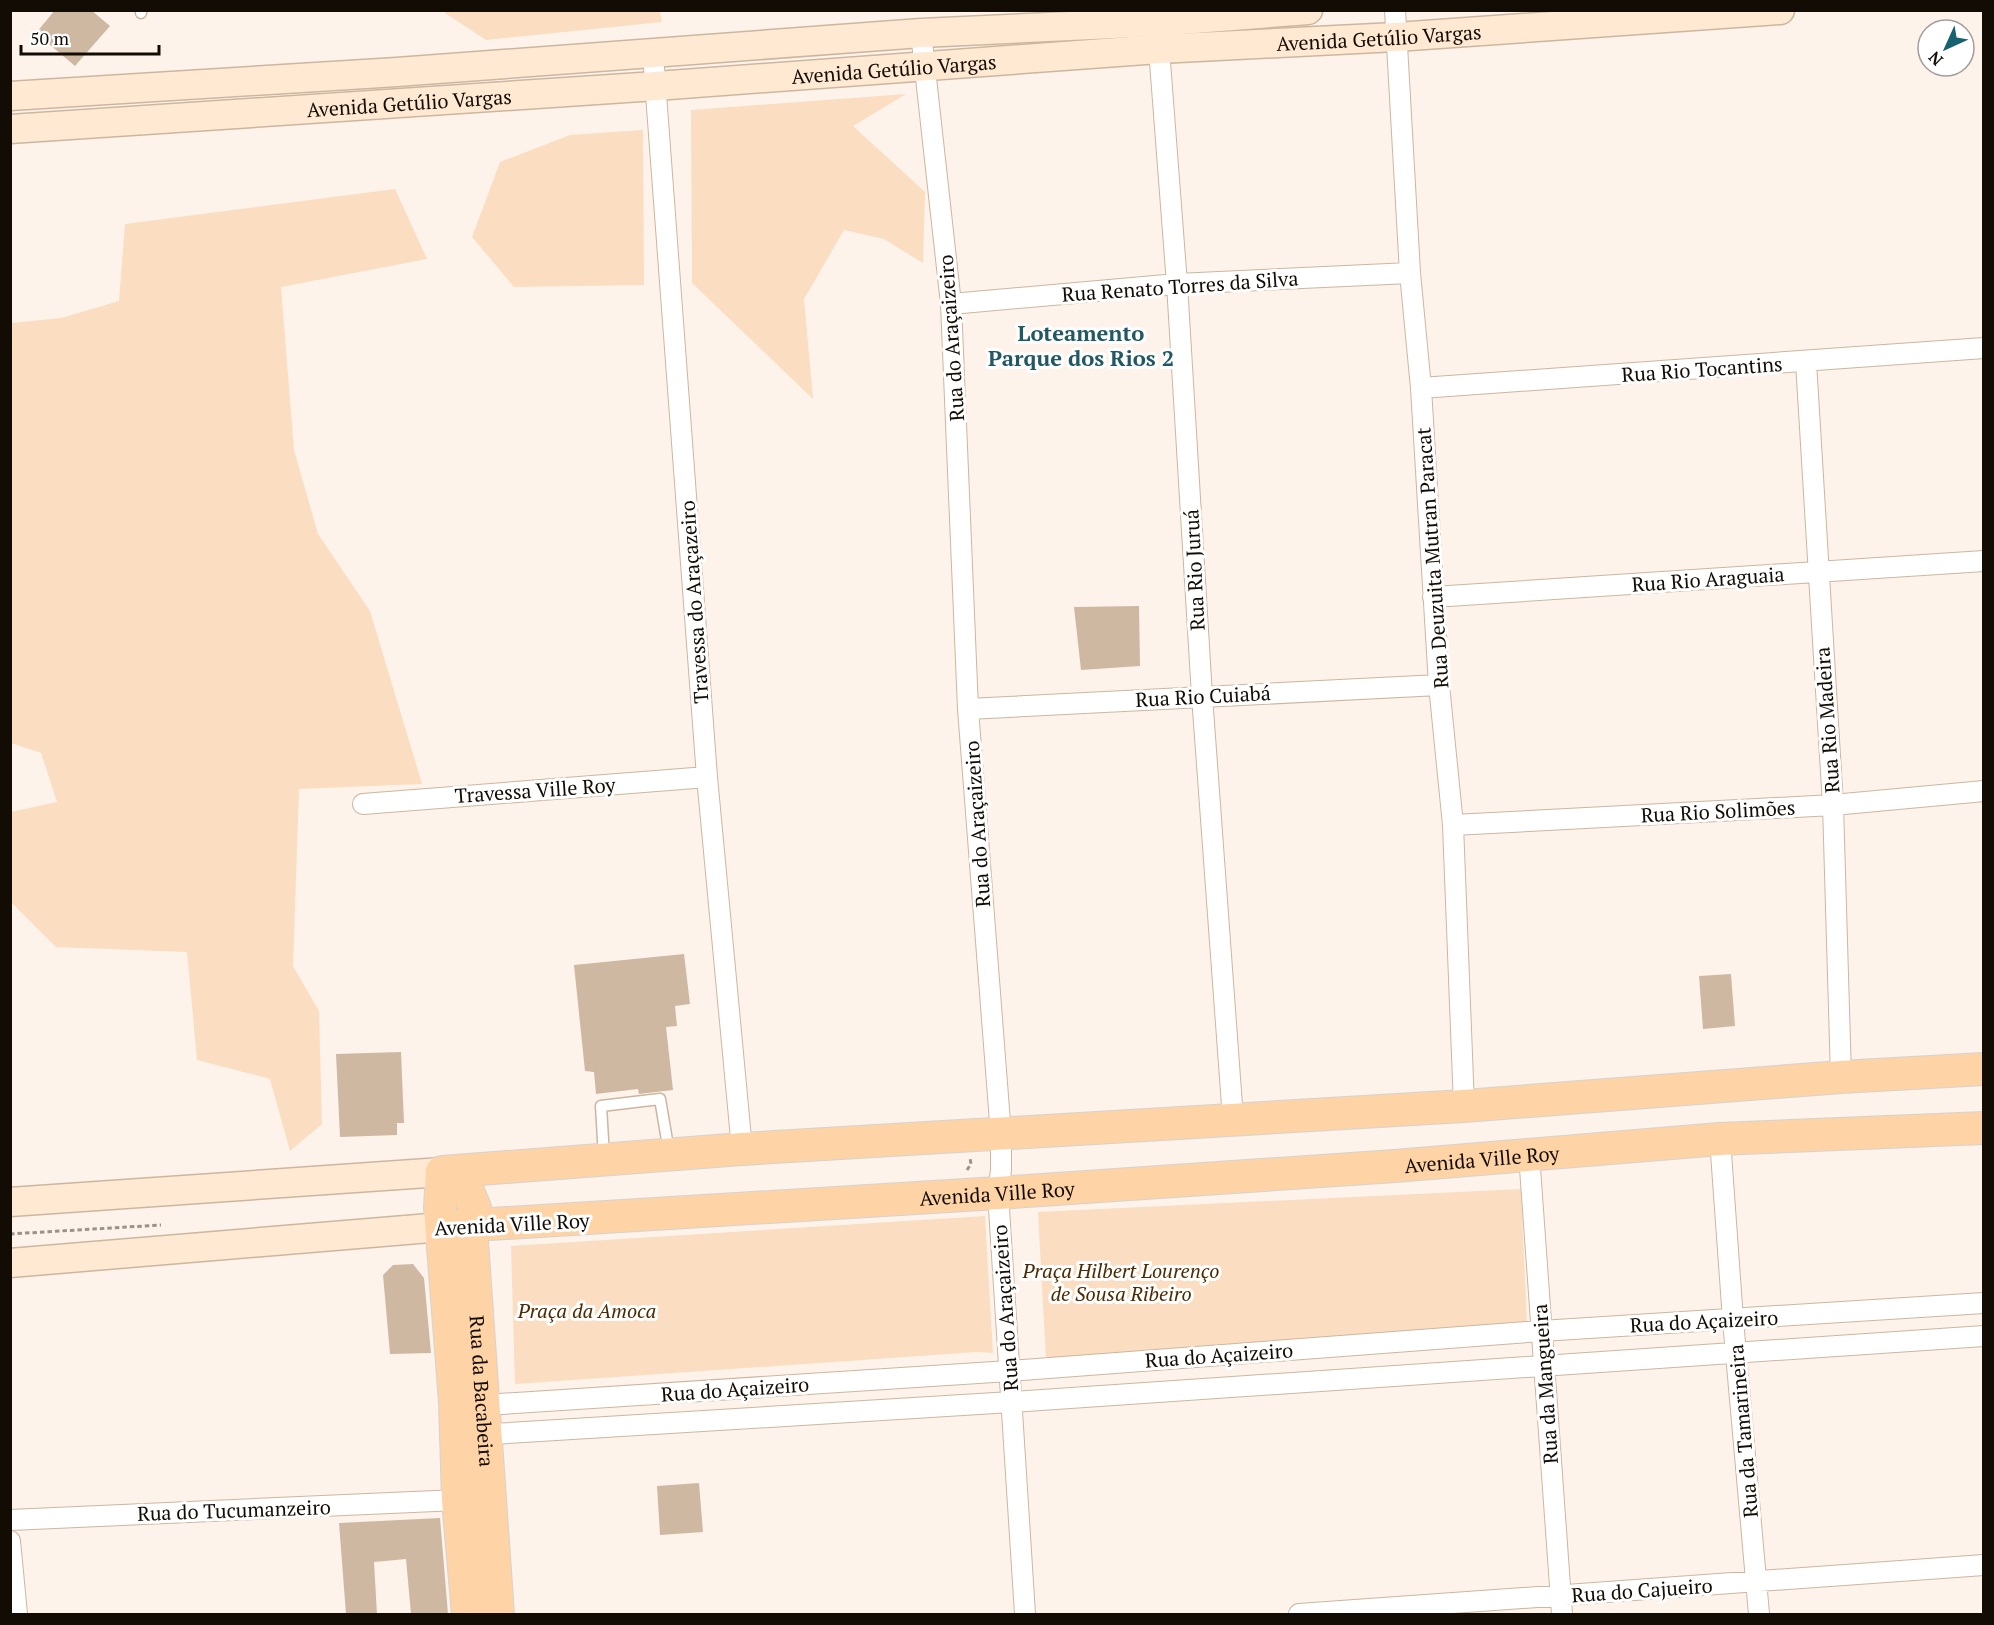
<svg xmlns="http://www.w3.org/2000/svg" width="1994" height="1625" font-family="'PT Serif',serif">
  <rect width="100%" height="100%" fill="#fdf3ea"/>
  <!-- green -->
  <path fill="#fbddc1" d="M445 11H660L662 22 486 40 445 13Z
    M906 94 853 126 925 192 923 263 884 239 844 230 804 299 813 399 692 283 691 110Z
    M643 130 644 285 514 287 472 237 500 162 570 135Z
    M395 189 427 259 281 287 294 450 318 534 370 611 422 784 299 789 293 966 319 1011 322 1124 290 1151 270 1079 197 1060 187 952 56 947 11 902V812L57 802 41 753 11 743V323L61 318 119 301 125 224Z
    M1521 1189 1527 1324 1046 1360 1038 1212Z
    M985 1216 993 1353 977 1352 515 1384 511 1246Z"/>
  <!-- building -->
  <path fill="#cfb8a2" d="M55 10H91L110 26 75 66 36 33Z
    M1139 606 1140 666 1081 670 1074 607Z
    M684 954 690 1004 675 1006 677 1026 666 1027 673 1090 639 1094 638 1089 596 1094 594 1072 585 1071 574 965Z
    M1731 974 1735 1026 1703 1029 1699 976Z
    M401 1052 404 1123H397V1135L340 1137 336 1054Z
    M413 1264 424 1278 431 1353 390 1354 383 1275 393 1265Z
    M699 1483 703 1532 660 1535 657 1486Z
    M440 1518 448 1614H411L406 1559 374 1562 377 1614H346L339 1523Z"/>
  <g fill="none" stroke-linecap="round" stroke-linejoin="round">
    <defs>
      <path id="lane" d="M141 10V13
        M604 1157 601 1106 660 1099 669 1152"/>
      <path id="street" d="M1395 10 1410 273 1421 388 1439 685 1453 825 1464 1106
        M921 33 951 304 968 709 1001 1135V1170L998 1193 1025 1614
        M1158 36 1177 284 1202 696 1233 1119
        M653 54 707 777 742 1149
        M951 304 1177 284 1410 273
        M1806 362 1833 805 1841 1077
        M1421 388 1984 348
        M1433 597 1984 561
        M968 709 1439 685
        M363 804 707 777
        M1453 825 1833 805 1984 791
        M1720 1139 1733 1320 1759 1614
        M1529 1154 1562 1614
        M475 1404 485 1405 1009 1371 1541 1331 1984 1303
        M477 1435 1011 1402 1984 1336
        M10 1520 458 1500
        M10 1541 17 1614
        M1299 1614 1984 1565"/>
      <g id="secondary">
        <path d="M10 96 397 72 921 33 1156 22 1308 10"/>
        <path id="s1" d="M10 129 656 86 1159 49 1396 37 1780 10"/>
        <path d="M10 1202 442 1172"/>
        <path d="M10 1263 442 1227"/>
      </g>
      <g id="primary">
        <path id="s2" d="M457 1171 465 1184 475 1208 471 1227C481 1356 488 1485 498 1614"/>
        <path id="s3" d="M442 1227 998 1193 1395 1166 1720 1139 1984 1128"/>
        <path d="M468 1614 458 1500 455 1402 440 1208 442 1172 742 1149 1464 1106 1841 1077 1984 1069"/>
      </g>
    </defs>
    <!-- lane casing -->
    <use href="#lane" stroke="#cdb6a0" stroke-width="13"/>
    <!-- street casing -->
    <use href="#street" stroke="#cdb6a0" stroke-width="22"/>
    <!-- secondary casing -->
    <use href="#secondary" stroke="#cdb6a0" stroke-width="31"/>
    <!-- primary casing -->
    <use href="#primary" stroke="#d5d3d2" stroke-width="34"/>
    <!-- path -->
    <path stroke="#9b938a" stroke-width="3" stroke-dasharray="4.5 3" stroke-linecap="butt" d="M967 1170 971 1164 970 1158
      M10 1234 161 1225"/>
    <!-- lane -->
    <use href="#lane" stroke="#fff" stroke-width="10"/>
    <!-- street -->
    <use href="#street" stroke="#fff" stroke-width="20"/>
    <!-- secondary -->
    <use href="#secondary" stroke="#ffe9d2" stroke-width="28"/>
    <!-- primary -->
    <use href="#primary" stroke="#fed3a5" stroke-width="32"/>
  </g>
  <g text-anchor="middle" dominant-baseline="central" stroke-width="6" stroke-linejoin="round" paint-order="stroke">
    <!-- street labels -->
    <g font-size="20" fill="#130c05" stroke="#fff">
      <text stroke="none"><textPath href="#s1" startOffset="1372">Avenida Getúlio Vargas</textPath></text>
      <text stroke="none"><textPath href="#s1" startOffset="886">Avenida Getúlio Vargas</textPath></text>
      <text stroke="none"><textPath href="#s1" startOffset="400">Avenida Getúlio Vargas</textPath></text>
      <text transform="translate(1180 286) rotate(-4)">Rua Renato Torres da Silva</text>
      <text transform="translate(951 338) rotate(-94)">Rua do Araçaizeiro</text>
      <text transform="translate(1702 369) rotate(-4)">Rua Rio Tocantins</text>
      <text transform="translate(1432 558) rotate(-94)">Rua Deuzuita Mutran Paracat</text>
      <text transform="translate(1194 570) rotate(-93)">Rua Rio Juruá</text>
      <text transform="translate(1708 579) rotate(-4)">Rua Rio Araguaia</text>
      <text transform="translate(694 602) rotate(-94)">Travessa do Araçazeiro</text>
      <text transform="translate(1203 696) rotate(-3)">Rua Rio Cuiabá</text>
      <text transform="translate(1827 720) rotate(-94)">Rua Rio Madeira</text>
      <text transform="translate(535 790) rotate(-4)">Travessa Ville Roy</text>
      <text transform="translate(1718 811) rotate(-3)">Rua Rio Solimões</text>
      <text transform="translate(977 824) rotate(-94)">Rua do Araçaizeiro</text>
      <text stroke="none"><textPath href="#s3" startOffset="1042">Avenida Ville Roy</textPath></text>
      <text stroke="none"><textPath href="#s3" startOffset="556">Avenida Ville Roy</textPath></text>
      <text transform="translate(512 1224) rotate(-3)">Avenida Ville Roy</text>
      <text transform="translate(1005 1308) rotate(-94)">Rua do Araçaizeiro</text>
      <text transform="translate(1704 1321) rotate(-3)">Rua do Açaizeiro</text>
      <text transform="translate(1219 1355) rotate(-4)">Rua do Açaizeiro</text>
      <text transform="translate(1545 1384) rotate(-94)">Rua da Mangueira</text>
      <text transform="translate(735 1389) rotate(-4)">Rua do Açaizeiro</text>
      <text stroke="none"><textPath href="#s2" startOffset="225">Rua da Bacabeira</textPath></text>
      <text transform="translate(1743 1431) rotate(-95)">Rua da Tamarineira</text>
      <text transform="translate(234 1510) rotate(-2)">Rua do Tucumanzeiro</text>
      <text transform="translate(1642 1590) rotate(-4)">Rua do Cajueiro</text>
    </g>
    <!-- park labels -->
    <g font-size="20" font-style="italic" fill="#4c2b01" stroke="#fff">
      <text x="1121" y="1270">Praça Hilbert Lourenço<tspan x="1121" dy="23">de Sousa Ribeiro</tspan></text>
      <text x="587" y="1310">Praça da Amoca</text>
    </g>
    <!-- quarter labels -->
    <g font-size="22" font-weight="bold" fill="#225864" stroke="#fff">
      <text x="1081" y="332">Loteamento<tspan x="1081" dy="25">Parque dos Rios 2</tspan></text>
    </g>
  </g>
  <!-- border -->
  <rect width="1994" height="1625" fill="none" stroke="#130c05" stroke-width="24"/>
  <!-- north arrow -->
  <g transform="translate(1946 48) rotate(225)"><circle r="28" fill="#ffffff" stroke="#a19e9b" stroke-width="1.5"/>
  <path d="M0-4.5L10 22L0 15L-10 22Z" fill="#186170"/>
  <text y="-9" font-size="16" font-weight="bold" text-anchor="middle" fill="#130c05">N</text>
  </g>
  <!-- scale -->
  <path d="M21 45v9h138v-9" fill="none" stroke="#130c05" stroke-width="3"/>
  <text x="30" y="45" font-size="18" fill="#130c05" stroke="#ffffff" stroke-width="4.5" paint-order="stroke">50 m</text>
</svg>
